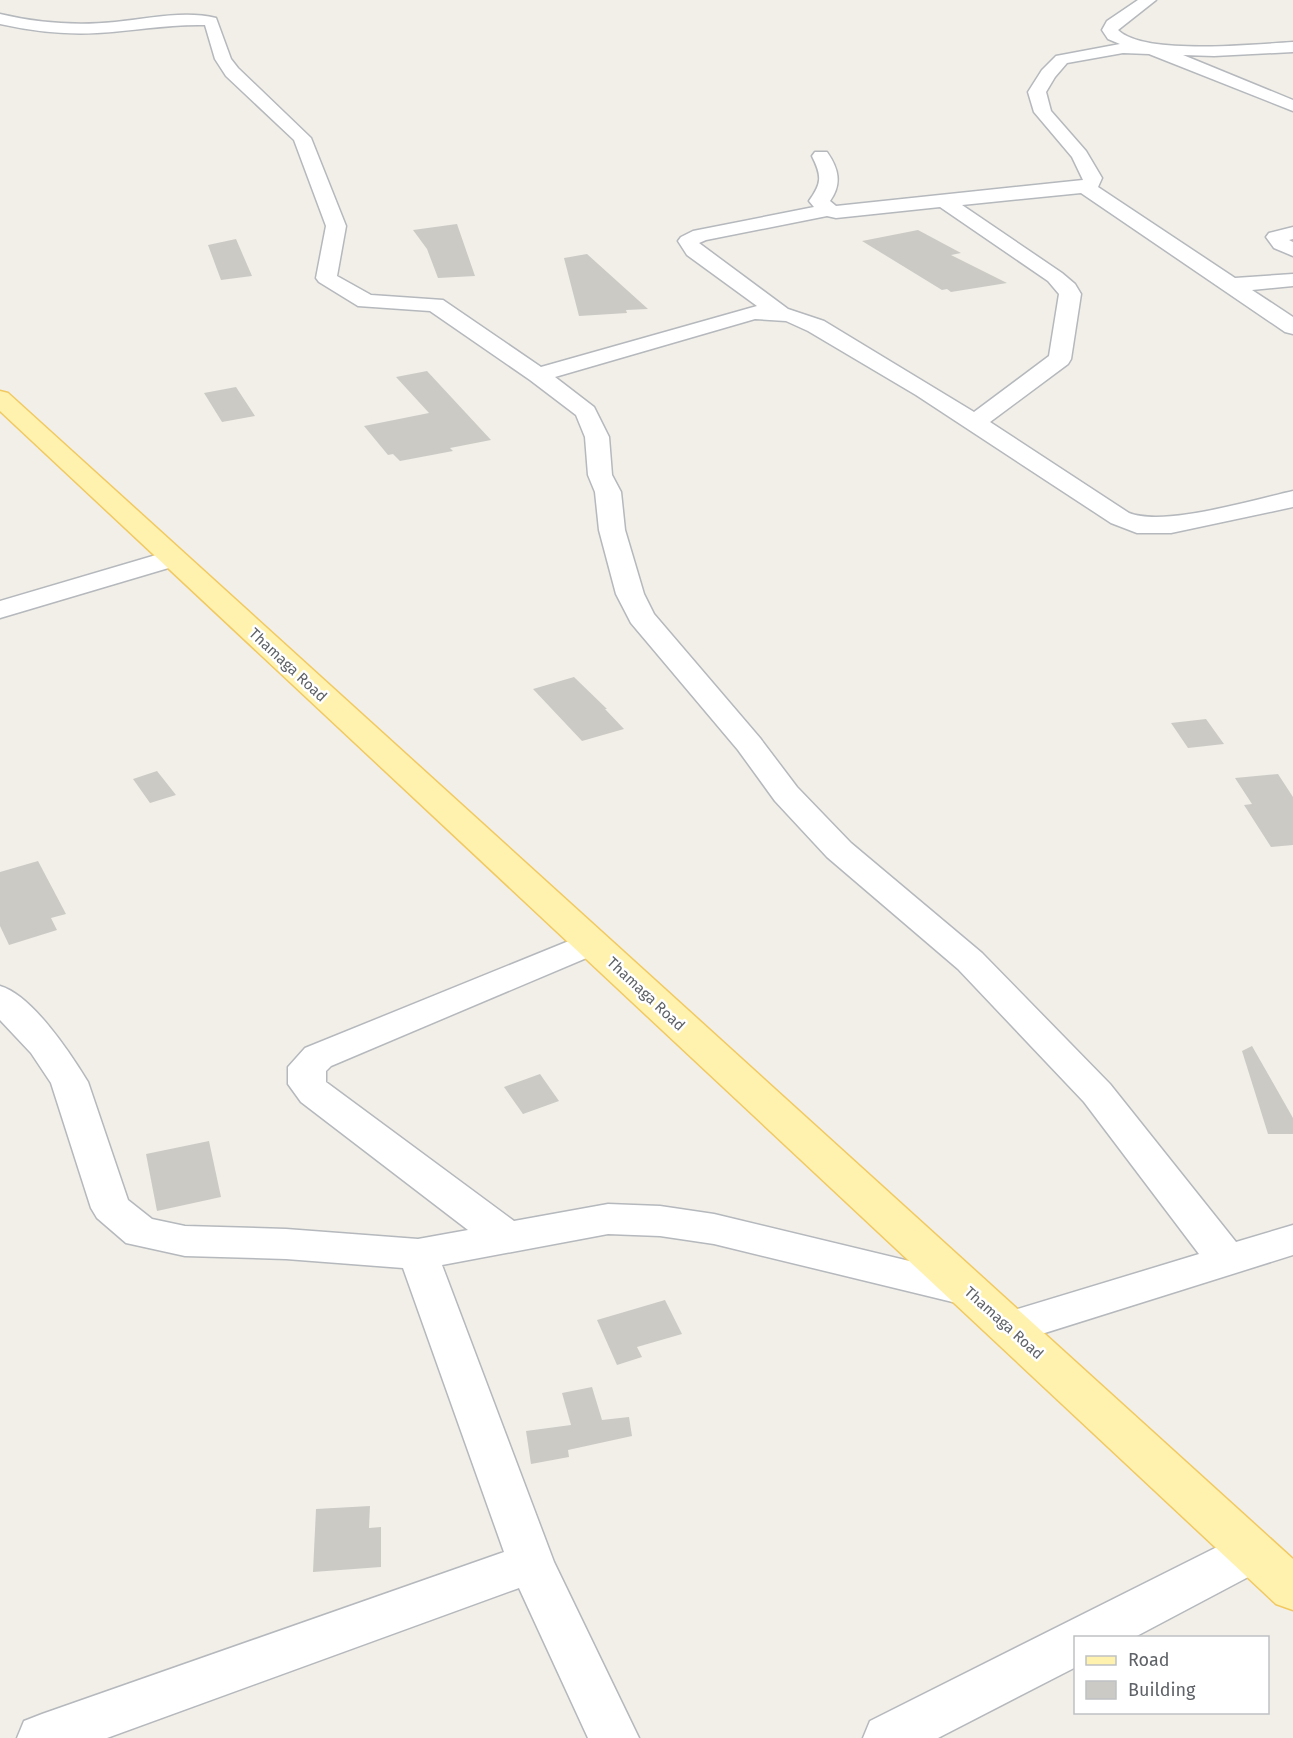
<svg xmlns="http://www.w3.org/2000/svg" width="1293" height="1738" font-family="'Fira Sans',sans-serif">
  <rect width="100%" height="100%" fill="#f1efe8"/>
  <!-- building -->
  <path fill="#cccac5" d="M457 224 475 276 438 278 427 249 413 230Z
    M918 230 961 253 951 255 1007 283 951 292 947 289 942 290 862 241Z
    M236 239 252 276 221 280 208 245Z
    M587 254 648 309 626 310 627 313 579 316 564 258Z
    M427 371 491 440 450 448 453 451 400 461 393 454 388 455 364 426 429 413 396 377Z
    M236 387 255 416 222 422 204 393Z
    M574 677 607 709H605L624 729 582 741 533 689Z
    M1206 719 1224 744 1188 748 1171 723Z
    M157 771 176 795 150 803 133 779Z
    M1278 774 1293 797V845L1271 847 1244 805 1252 804 1235 778Z
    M38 861 66 914 51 918 57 930 9 945 0 926V872Z
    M1252 1046 1293 1118V1134H1268L1242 1051Z
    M540 1074 559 1101 523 1114 504 1087Z
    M209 1141 221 1197 157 1211 146 1154Z
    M665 1300 682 1334 637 1347 642 1357 617 1365 597 1320Z
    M592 1387 602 1420 629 1417 632 1436 568 1450 569 1457 531 1464 526 1431 571 1425 562 1393Z
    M370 1506 369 1528 381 1527V1567L313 1572 316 1509Z"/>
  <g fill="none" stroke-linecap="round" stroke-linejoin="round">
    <defs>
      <path id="minor" d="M1138 0H1156L1118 30C1144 56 1256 44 1293 42V52L1214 56 1183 55 1293 100V111L1149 54 1123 53 1067 63 1055 77 1046 92 1051 111 1086 151 1102 178 1098 187 1235 278 1293 274V286L1252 290 1293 317V334L1285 332 1081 193 962 205 1062 273 1075 284 1081 294 1071 359 1068 364 990 422 1129 513C1164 527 1253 500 1293 491V507L1171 533H1137L1111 523 916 395 808 331 786 321 755 319 555 377 594 407 609 437 612 475 621 492 625 530 644 594 654 614 760 738 797 787 851 843 982 953 1110 1084 1236 1242 1293 1225V1255L1010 1344 995 1340 989 1328 995 1316 1199 1254 1084 1102 958 969 827 857 775 801 738 750 631 623 616 594 599 530 595 492 588 475 585 437 576 415 530 380 430 311 358 306 319 282 316 278 326 226 294 140 226 76 215 59 205 25C169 24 133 31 97 33 64 35 32 31 0 24V14C38 23 76 26 115 22 147 19 184 10 216 18L231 59 238 68 311 138 346 226 337 276 371 295 443 300 541 367 757 306 687 255 678 241 681 237 693 231 814 207 809 201C822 183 822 176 812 156L815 152H827C839 169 842 184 830 201L836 206 1083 180 1072 157 1034 112 1028 92 1042 70 1056 56 1120 44 1108 39 1102 30 1107 21ZM940 207 1048 281 1059 294 1049 356 974 412 824 321 788 309 699 243 706 240 827 216 836 218Z
        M1293 227V239L1289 240 1293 242V256L1274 248 1266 237 1269 233Z
        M173 550 182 552 186 558 182 564 0 618V601Z
        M591 932 603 935 608 943 603 951 331 1066 326 1071V1082L514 1221 608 1204 660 1206 714 1214 984 1279 990 1290 984 1301 969 1306 714 1244 660 1236 608 1234 442 1265 554 1562 639 1738H588L519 1588 107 1738H17L24 1721 42 1714 504 1552 403 1268 286 1259 185 1256 126 1243 97 1218 91 1208 51 1083 31 1053 0 1020V986C32 995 71 1054 88 1082L128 1200 152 1219 185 1226 286 1229 418 1239 468 1230 301 1102 288 1084V1067L305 1048Z
        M1252 1532 1269 1538 1276 1552 1269 1566 1133 1638H1076V1667L938 1738H863L870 1721 1235 1538Z"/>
      <path id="major" d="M0 391 8 393 1293 1559V1610L1276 1604 0 411Z"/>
    </defs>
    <!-- minor casing -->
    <use href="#minor" stroke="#b5b8bc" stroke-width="3"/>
    <!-- major casing -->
    <use href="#major" stroke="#f2c960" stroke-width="3"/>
    <!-- minor -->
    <use href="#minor" fill="#fff" fill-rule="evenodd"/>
    <!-- major -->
    <use href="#major" fill="#fff2af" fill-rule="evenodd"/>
  </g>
  <g text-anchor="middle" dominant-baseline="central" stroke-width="5" stroke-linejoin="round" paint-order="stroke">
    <!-- street labels -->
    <g font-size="15" fill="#5f6368" stroke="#fff">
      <text transform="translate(288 665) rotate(43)">Thamaga Road</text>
      <text transform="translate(646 994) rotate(43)">Thamaga Road</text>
      <text transform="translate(1004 1323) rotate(42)">Thamaga Road</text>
    </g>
  </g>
  <!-- legend -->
  <rect x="1074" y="1636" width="195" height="78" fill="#ffffff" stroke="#bfc1c3" stroke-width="1.5"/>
  <rect x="1086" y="1656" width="30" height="9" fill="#fff2af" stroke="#bfc1c3" stroke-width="1.5"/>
  <text x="1128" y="1666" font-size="18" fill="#5f6368">Road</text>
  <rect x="1086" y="1681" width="30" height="18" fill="#cccac5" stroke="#bfc1c3" stroke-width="1.5"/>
  <text x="1128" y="1696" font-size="18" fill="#5f6368">Building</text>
</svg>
